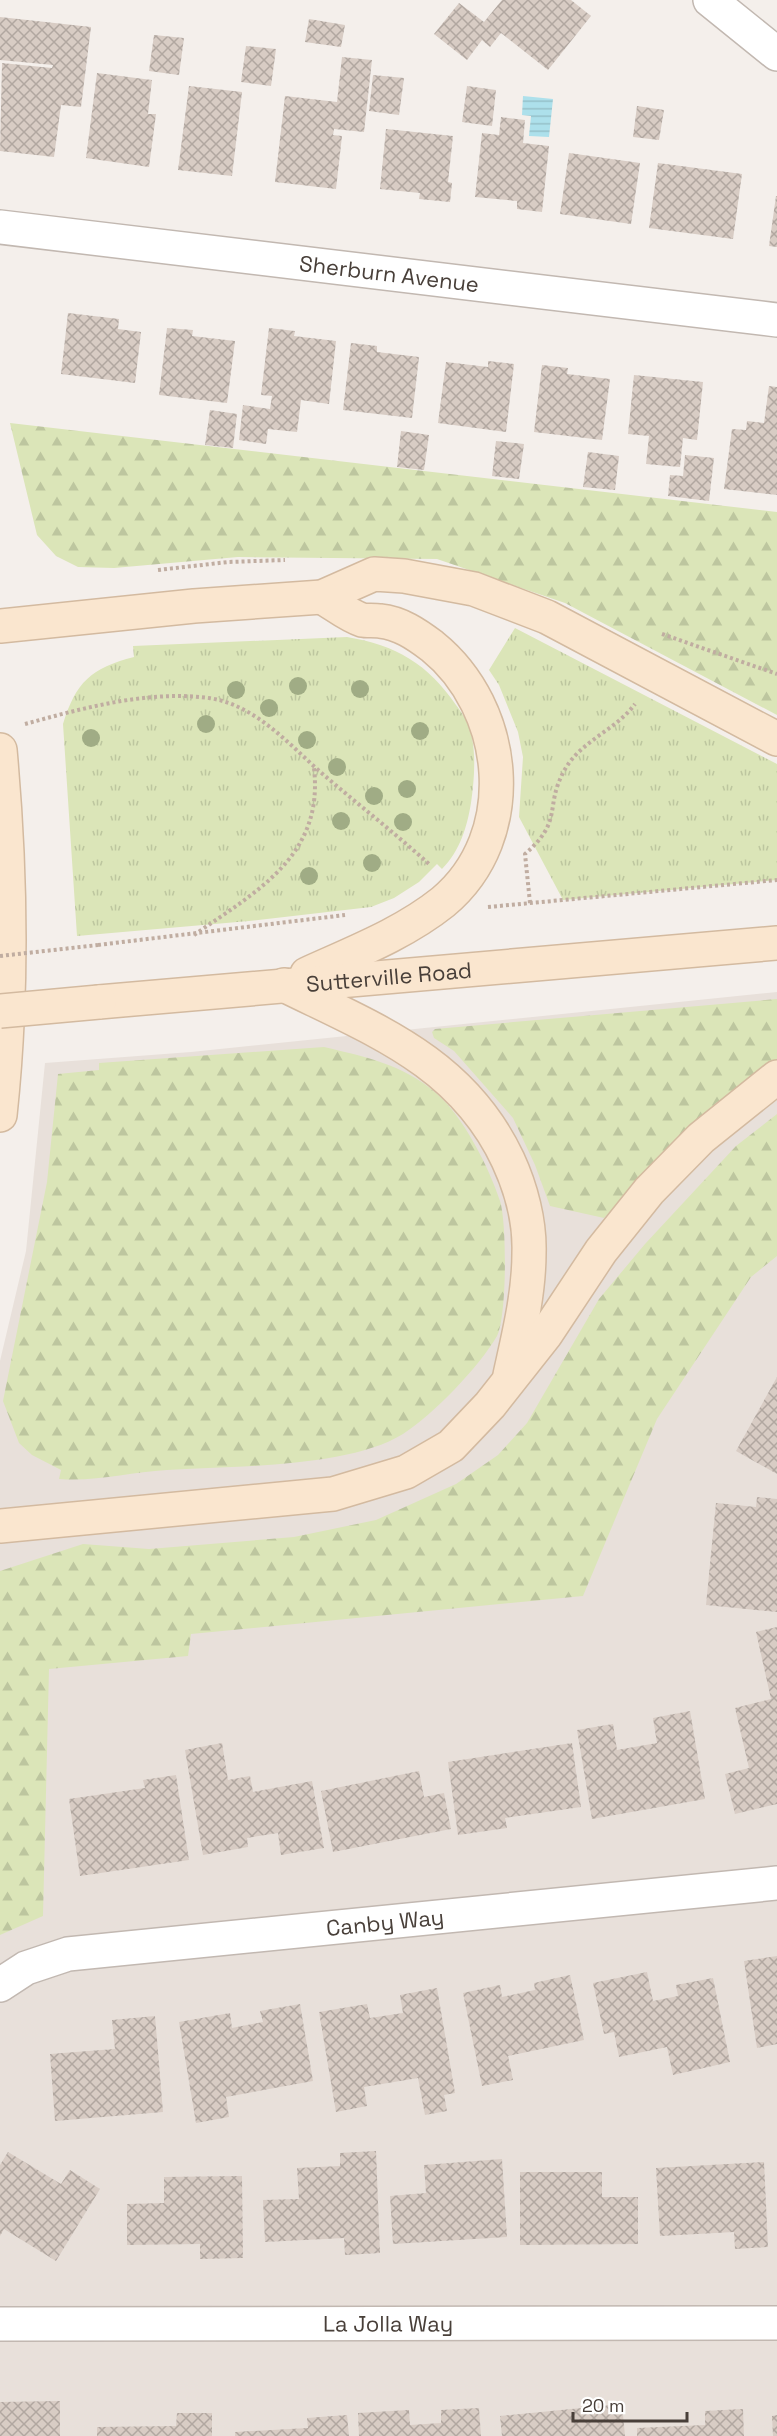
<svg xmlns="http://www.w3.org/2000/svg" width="777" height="2436" font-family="'Space Grotesk',sans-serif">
  <defs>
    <pattern id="grass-tufts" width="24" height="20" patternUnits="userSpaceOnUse" patternTransform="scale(1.5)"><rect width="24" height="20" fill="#dbe5b8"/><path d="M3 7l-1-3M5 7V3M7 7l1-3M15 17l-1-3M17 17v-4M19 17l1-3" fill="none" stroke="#bdc69f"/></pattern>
    <pattern id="forest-firs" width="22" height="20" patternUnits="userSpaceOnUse" patternTransform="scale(1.5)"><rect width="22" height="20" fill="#dbe5b8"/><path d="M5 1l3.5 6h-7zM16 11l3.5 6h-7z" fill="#bdc69f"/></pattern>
    <pattern id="water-rules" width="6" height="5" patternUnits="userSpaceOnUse" patternTransform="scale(1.5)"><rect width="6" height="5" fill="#ade0eb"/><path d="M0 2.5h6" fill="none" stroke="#96c1ca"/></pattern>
    <pattern id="building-cross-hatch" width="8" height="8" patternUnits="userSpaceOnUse" patternTransform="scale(1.5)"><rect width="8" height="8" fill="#d8ccc4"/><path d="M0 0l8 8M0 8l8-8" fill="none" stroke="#b1a7a0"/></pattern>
  </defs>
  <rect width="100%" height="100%" fill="#f4efeb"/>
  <!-- residential -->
  <path fill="#e8e0da" d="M777 992V2436H0V1361L26 1251 45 1063 191 1052Z"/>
  <!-- grass -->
  <path fill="url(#grass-tufts)" d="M515 628 777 764V880L563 900 519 817 523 757 518 732 499 685 489 670Z
    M347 637C396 645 428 664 456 705 463 714 471 727 472 738 476 758 474 782 471 803 467 827 460 851 442 869L437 864 419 882 394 898 371 907 249 921 77 936 63 724C76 682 91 668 134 657L133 646Z"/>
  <!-- forest -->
  <path fill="url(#forest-firs)" d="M10 423 777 512V715L565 603 437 559 238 557 114 568 78 567 56 556 37 535Z
    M777 999V1060L716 1103 604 1218 550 1206 535 1165 513 1118 454 1051 434 1038 432 1032 435 1029Z
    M324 1047C366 1057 402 1064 436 1093 463 1116 489 1167 500 1201 507 1222 507 1317 497 1336 479 1367 433 1415 403 1434 348 1468 232 1466 167 1470 130 1472 96 1482 59 1479L61 1470 32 1455 19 1443 3 1401 47 1182 58 1074 99 1070V1063Z
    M777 1114V1256L751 1277 657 1419 583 1596 191 1634 188 1656 49 1669 43 1916 0 1935V1571L83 1544 149 1549 294 1537 376 1520 456 1484 498 1455 527 1423 599 1299 645 1244 736 1146Z"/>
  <!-- water -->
  <path fill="url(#water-rules)" d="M523 96 553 99 549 137 529 136 531 116 522 115Z"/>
  <!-- building -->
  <path fill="url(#building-cross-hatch)" d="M502 0H571L591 16 548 70 501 33 490 47 482 40 467 60 434 34 459 3 484 22Z
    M0 17 91 27 81 107 61 105 54 157 0 151 2 63 52 68 53 65 0 60Z
    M309 19 345 25 341 47 305 42Z
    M154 35 184 38 179 75 149 71Z
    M246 46 276 49 271 86 241 82Z
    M342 57 372 60 364 132 334 129 333 135 342 136 336 189 275 182 285 96 337 102Z
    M97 73 152 80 148 114H156L149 167 86 158Z
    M373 75 404 78 399 115 369 111Z
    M189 86 242 92 232 176 178 170Z
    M467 86 496 90 492 126 462 122Z
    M637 106 664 110 659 140 633 137Z
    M501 117 525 120 523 143 549 146 542 212 517 209V201L475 197 482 133 499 135Z
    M386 129 453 136 448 182 452 183 450 202 419 199 420 193 380 189Z
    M569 153 640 163 631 224 560 214Z
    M658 163 742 174 733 239 649 228Z
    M776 196H777V247L769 246Z
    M68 313 119 319 118 329 141 332 135 383 61 374Z
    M167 328 193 330 192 336 235 341 227 403 159 395Z
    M269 328 295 331 294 336 336 341 329 404 301 400 297 432 268 429 266 444 239 440 243 405 270 409 272 396 261 395Z
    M351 343 377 346V352L419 357 412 418 343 410Z
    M488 361 514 364 506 432 438 423 446 362 488 367Z
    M542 365 568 368 567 374 610 379 602 440 534 432Z
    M634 375 703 382 697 440 683 438 680 467 646 464 649 436 628 434Z
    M769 386 777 387V495L724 489 732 429 746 430 747 421 764 423Z
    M210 410 237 414 233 448 205 445Z
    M401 431 429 435 424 470 397 467Z
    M496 441 524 444 519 479 492 476Z
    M588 452 619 456 615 490 583 487Z
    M685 455 714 458 709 501 668 496 670 475 683 476Z
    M777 1377V1474L736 1451Z
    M757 1497 777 1499V1612L706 1605 716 1503 756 1507Z
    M777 1627V1804L735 1814 725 1774 749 1768 735 1708 771 1699 756 1632Z
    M690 1711 705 1799 592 1819 577 1730 613 1724 617 1750 657 1743 653 1718Z
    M222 1743 228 1780 250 1776 253 1792 312 1781 324 1848 281 1855 278 1833 247 1838 248 1847 203 1855 185 1750Z
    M572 1743 581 1807 505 1818 507 1828 458 1835 448 1762Z
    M419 1771 424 1797 444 1793 451 1829 333 1852 321 1791Z
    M176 1775 189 1860 80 1876 69 1799 145 1788 143 1780Z
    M777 1956V2044L757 2048 744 1961Z
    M647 1972 653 2001 678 1996 676 1985 713 1978 730 2062 673 2075 667 2047 619 2057 614 2032 604 2034 593 1983Z
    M570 1975 584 2040 508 2056 513 2080 482 2086 463 1993 500 1985 502 1997 535 1990 534 1983Z
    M437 1988 455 2093 444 2095 447 2111 425 2115 418 2078 364 2087 367 2106 336 2112 319 2012 367 2004 370 2018 403 2013 400 1995Z
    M300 2004 313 2081 226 2097 229 2117 196 2123 179 2022 230 2013 232 2028 263 2022 260 2011Z
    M155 2016 163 2112 55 2121 50 2054 115 2049 112 2020Z
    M376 2151 380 2253 345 2255 344 2238 265 2242 263 2200 299 2199 297 2168 340 2166V2153Z
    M8 2152 61 2184 70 2170 100 2189 56 2261 4 2229 0 2236V2165Z
    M502 2159 507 2237 393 2244 390 2196 426 2193 424 2165Z
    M764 2162 768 2247 735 2249 734 2232 660 2236 656 2168Z
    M520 2172H602V2197H638V2244L520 2245Z
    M242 2176 243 2258 200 2259V2244L127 2245V2204L164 2203V2177Z
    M60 2401V2436H0V2402Z
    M622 2404 625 2436H502L500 2416Z
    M479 2408 481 2436H359L358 2413 409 2410 410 2425 441 2423V2410Z
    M743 2409 744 2436H637V2428L705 2425V2411Z
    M177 2413H212V2436H97V2427L176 2426Z
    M347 2415 349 2436H235V2432L308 2428 307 2418Z
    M777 2415V2436H773L772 2416Z"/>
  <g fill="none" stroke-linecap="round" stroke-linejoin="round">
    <defs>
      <g id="street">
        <path d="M710 0 777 54"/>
        <path id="s1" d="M0 227 777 320"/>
        <path id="s2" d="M0 1985 26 1968 68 1954 777 1883"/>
        <path id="s3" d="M0 2324 777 2323"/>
      </g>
      <g id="secondary">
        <path d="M0 626 194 606 322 597 374 574 404 576 474 589 547 617 777 739"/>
        <path d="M0 750C11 871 13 994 0 1115"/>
        <path d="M307 974C353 953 403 934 443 902 522 836 509 708 432 646 416 634 400 623 380 621 374 620 367 621 362 620 349 616 334 604 322 597"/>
        <path d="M284 985C375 1030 462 1062 508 1160 521 1188 530 1222 529 1253 529 1294 519 1334 510 1375"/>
        <path id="s4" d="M99 1002 777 943"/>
        <path d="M0 1526 333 1494 406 1472 451 1446 490 1405 546 1334 601 1251 649 1191 701 1138 777 1077"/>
      </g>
    </defs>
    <!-- street casing -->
    <use href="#street" stroke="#c2b8b1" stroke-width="36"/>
    <!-- secondary casing -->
    <use href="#secondary" stroke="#d3baa0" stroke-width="36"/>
    <!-- path -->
    <path stroke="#c0ada1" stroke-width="4" stroke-dasharray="3 3" stroke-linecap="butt" d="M158 570 228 562 285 560
      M662 634 777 674
      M25 724C84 708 147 690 209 698 257 705 291 747 325 776 360 806 396 834 430 865
      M530 903 525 854C564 820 544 808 564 771 580 741 615 731 635 704
      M488 907 777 880
      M194 935C257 891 324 856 314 768
      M98 945 345 915"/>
    <!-- street -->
    <use href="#street" stroke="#fff" stroke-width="33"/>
    <!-- secondary -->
    <use href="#secondary" stroke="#fae6cf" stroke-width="33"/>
    <defs>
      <path id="secondary-bridge" d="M0 1011 99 1002"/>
    </defs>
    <!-- secondary-bridge casing -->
    <use href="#secondary-bridge" stroke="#d3baa0" stroke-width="36" stroke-linecap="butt"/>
    <!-- path-bridge -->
    <path stroke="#c0ada1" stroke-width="4" stroke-dasharray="3 3" stroke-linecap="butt" d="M0 956 98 945"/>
    <!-- secondary-bridge -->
    <use href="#secondary-bridge" stroke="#fae6cf" stroke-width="33"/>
  </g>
  <!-- trees -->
  <g fill="#a0ac85">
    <circle cx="298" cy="686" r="9"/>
    <circle cx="360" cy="689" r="9"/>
    <circle cx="236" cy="690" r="9"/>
    <circle cx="269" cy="708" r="9"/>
    <circle cx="206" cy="724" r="9"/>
    <circle cx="420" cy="731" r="9"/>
    <circle cx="91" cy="738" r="9"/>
    <circle cx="307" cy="740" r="9"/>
    <circle cx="337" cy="767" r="9"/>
    <circle cx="407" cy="789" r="9"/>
    <circle cx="374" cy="796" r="9"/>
    <circle cx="341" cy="821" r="9"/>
    <circle cx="403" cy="822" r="9"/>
    <circle cx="372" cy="863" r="9"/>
    <circle cx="309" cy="876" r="9"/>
  </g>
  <g text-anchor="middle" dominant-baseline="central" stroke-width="4.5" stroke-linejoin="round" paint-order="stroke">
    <!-- street labels -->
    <g font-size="22" fill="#483f39" stroke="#fff">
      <text stroke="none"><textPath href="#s1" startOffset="392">Sherburn Avenue</textPath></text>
      <text stroke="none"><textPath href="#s4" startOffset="291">Sutterville Road</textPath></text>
      <text stroke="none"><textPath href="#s2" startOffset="394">Canby Way</textPath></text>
      <text stroke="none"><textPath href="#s3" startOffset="388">La Jolla Way</textPath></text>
    </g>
  </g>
  <!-- scale -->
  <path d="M573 2412v9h114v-9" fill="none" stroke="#483f39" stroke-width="3"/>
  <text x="582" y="2412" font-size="18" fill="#483f39" stroke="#ffffff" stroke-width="4.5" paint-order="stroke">20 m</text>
</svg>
